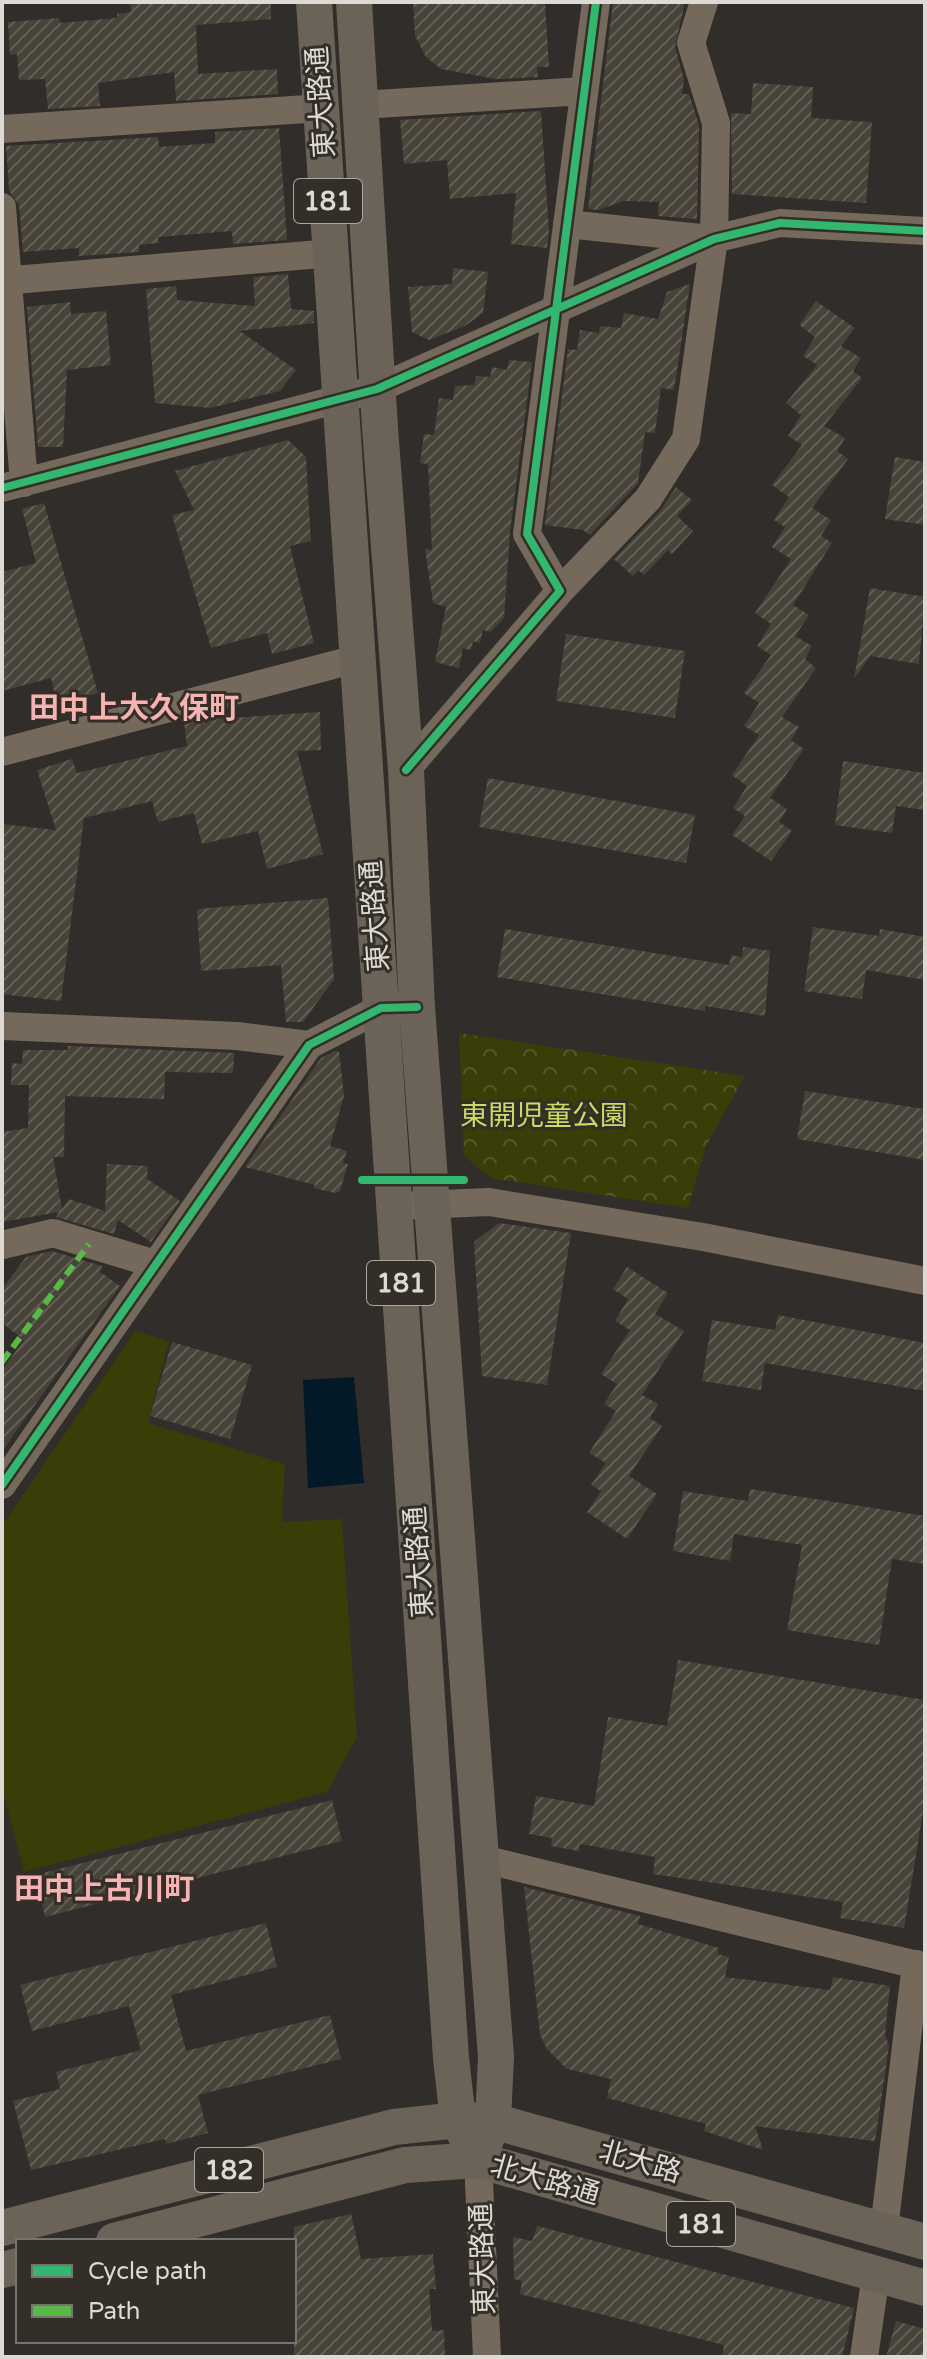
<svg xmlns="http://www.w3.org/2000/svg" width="927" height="2359" font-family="'Varela Round','Noto Sans JP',sans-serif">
  <defs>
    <pattern id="forest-crowns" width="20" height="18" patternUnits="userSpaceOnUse" patternTransform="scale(2)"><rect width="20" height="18" fill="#3a3d08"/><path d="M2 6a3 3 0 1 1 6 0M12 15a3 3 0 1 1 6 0" fill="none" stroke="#56582b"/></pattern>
    <pattern id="building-hatch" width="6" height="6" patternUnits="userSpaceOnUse" patternTransform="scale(2)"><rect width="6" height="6" fill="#484339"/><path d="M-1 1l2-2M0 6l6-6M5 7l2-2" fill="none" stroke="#625e55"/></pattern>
  </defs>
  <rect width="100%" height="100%" fill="#302d2a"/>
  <!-- forest -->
  <path fill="url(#forest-crowns)" d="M459 1033 745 1076 706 1146 688 1208 491 1178 464 1156Z"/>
  <!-- pitch -->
  <path fill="#3a3d08" d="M135 1331 169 1341 148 1423 285 1464 282 1522 342 1519 357 1737 327 1792 24 1872 2 1788V1526Z"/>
  <!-- water -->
  <path fill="#041927" d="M354 1377 364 1483 308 1488 303 1380Z"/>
  <!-- building -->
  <path fill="url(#building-hatch)" d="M130 2H271V19L196 25 198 74 277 69 278 94 176 101 174 72 98 83 100 106 48 109 45 79 19 80 17 54 10 55 8 22 59 18 60 23 117 18V14L131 12Z
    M413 2H545L549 67H537L538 77 496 79 441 69 426 57 415 36Z
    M613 2H685L675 47 684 79 682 94H689L699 125 697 219 658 216 659 202 624 201 598 210 588 209Z
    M753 83 813 87 811 118 872 122 866 203 732 194 731 113 751 114Z
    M541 111 549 231 547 248 511 244 516 193 450 199 447 160 404 164 400 120Z
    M279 128 287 240 233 244 232 231 158 237 159 243 139 245V252L79 256V248L23 252 19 205 9 191 6 146 158 137 159 147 215 143V132Z
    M453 268 488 272 483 313 465 326 429 340 412 332 408 287 452 284Z
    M288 274 291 309 314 311V323L240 331 296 370 280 391 210 408 155 403 146 289 176 286 177 300 255 306 253 277Z
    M690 284 674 390 661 388 655 433 645 432 638 483 590 535 583 530 545 525 568 349 577 350 580 330 599 333 600 326 621 328 624 313 658 319 667 292Z
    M816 301 855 328 841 346 861 358 853 371 862 378 824 426 845 438 837 451 848 459 812 508 831 520 821 536 832 543 793 605 809 615 795 636 812 646 805 659 816 668 782 717 799 727 791 740 804 749 770 798 787 809 779 822 792 831 771 861 732 835 745 816 733 808 747 786 732 775 759 735 744 726 759 703 744 693 771 655 757 646 771 624 755 613 791 559 772 547 785 527 774 520 789 497 772 485 802 445 788 436 801 415 786 403 817 365 803 356 815 337 799 325Z
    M70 302 71 314 106 311 111 365 67 370 63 447H38L27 307Z
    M509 360 532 362 510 532 504 618 490 632 483 630 480 643 473 641 471 650 463 648 459 668 435 662 446 607 433 603 425 549 432 550 428 464 420 463 424 434 434 435 439 398 453 400 455 386 474 385 476 376 490 377 492 367 507 370Z
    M288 440 306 457 311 541 290 546 314 643 272 654 267 633 211 648 172 515 194 510 175 471Z
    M895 457 925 462V525L885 519Z
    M676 487 692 500 677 516 693 531 672 554 668 550 644 575 638 570 633 576 614 559 660 511Z
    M44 503 98 693 57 704 51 678 2 691V572L36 563 22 509Z
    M870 588 925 597 919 664 870 656 854 679Z
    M566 634 685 651 675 718 556 701Z
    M320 712 321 750 297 751 323 854 267 869 258 831 202 844 194 813 158 822 152 801 84 818 61 1001 2 994V824L56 830 37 770 72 759 77 773 187 746 184 722 214 714V719Z
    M843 761 925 773V810L896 806 892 833 835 825Z
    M488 778 695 815 686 863 479 827Z
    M328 898 334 979 303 1022H286L281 965 201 971 197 909Z
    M813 927 879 936 880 929 925 937V980L866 970 862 999 804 991Z
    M505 929 729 965 731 955 742 957 743 947 770 951 765 1016 705 1006V1011L497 977Z
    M68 1046 234 1053 233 1073 165 1072 164 1099 65 1096 64 1157H53L62 1209 69 1199 105 1211 107 1164 148 1166 147 1179 180 1201 151 1242 118 1220 114 1234 56 1217 59 1212 2 1222V1132L28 1128 29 1085H11L12 1063 22 1064 23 1050H68Z
    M334 1051H339L344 1096 330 1146 347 1151 343 1163 348 1164 340 1191 335 1193 314 1188 315 1185 245 1167 321 1058Z
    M805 1091 925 1109V1160L797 1139Z
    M499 1223 571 1233 547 1385 482 1376 474 1242Z
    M52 1251 102 1266 100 1272 120 1286 2 1451V1370L24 1340 2 1323V1289L26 1257Z
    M627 1267 668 1293 655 1314 684 1331 642 1395 658 1404 650 1418 662 1426 629 1476 657 1494 627 1539 587 1512 601 1491 591 1485 606 1463 589 1453 616 1411 604 1404 617 1384 601 1374 630 1330 615 1321 628 1299 613 1289Z
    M778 1315 925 1343V1391L765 1363 761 1390 702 1381 712 1320 775 1330Z
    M172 1342 252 1365 230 1439 150 1416Z
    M750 1489 925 1516V1564L892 1559 879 1645 787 1630 802 1545 734 1534 730 1561 673 1551 683 1491 748 1501Z
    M678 1660 925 1700V1799L904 1928 840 1918 843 1902 653 1874 655 1857 580 1844 579 1851 551 1846 552 1838 529 1834 536 1796 594 1806 608 1717 667 1726Z
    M332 1800 342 1841 45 1917 35 1875Z
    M524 1887 640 1916 638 1924 719 1948 718 1954 729 1957 725 1977 830 1990 833 1977 890 1986 885 2035 889 2046 875 2141 755 2126 763 2150 704 2131 706 2124 607 2098 611 2079 567 2069 547 2049 540 2035Z
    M266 1923 277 1967 171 1995 186 2051 330 2015 341 2059 198 2095 208 2133 166 2144 165 2139 31 2170 13 2101 60 2089 56 2072 141 2050 129 2006 32 2031 20 1985Z
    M351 2214 361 2259 433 2254 436 2289H429L432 2331 444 2330 445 2357H294V2227Z
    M537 2226 854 2308 842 2357H722L724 2345 520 2294 522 2281 514 2279 513 2237 532 2241Z
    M896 2321 925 2329V2357H886Z"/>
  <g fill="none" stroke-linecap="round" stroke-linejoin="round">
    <!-- minor -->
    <path stroke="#75695b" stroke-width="28" d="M361 105 584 91
      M2 129 322 108
      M2 207 24 483
      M567 224 710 239
      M2 281 332 253
      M2 488 377 389 714 239 780 223 925 231
      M560 591 648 499 686 439 714 239 716 123 691 43 704 2
      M2 752 356 659
      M406 770 560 591 527 534 596 2
      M2 1026 237 1036 309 1045
      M396 1206 489 1202 703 1237 925 1281
      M2 1245 53 1233 155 1264
      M2 1485 309 1045 381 1008 398 1007
      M483 1859 925 1967
      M478 2160 487 2357
      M884 2229 916 1964
      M864 2357 876 2274"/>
    <!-- major -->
    <path stroke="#6c6358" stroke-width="36" d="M314 2 451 2058 458 2120 478 2160
      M354 2 380 428 406 770 417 1007 496 2057 493 2121 478 2160
      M2 2228 394 2127 458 2120 493 2121 925 2242
      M114 2241 405 2165 478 2160 925 2288
      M2 2270 18 2266"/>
    <!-- quiet -->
    <path stroke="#58b947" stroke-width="6" stroke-dasharray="12 6" stroke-linecap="butt" d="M2 1362 89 1244"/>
    <defs>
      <path id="cycleway" d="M2 488 377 389 714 239 780 223 925 231
        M406 770 560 591 527 534 596 2
        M362 1180H464
        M2 1485 309 1045 381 1008 417 1007"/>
    </defs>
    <!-- cycleway casing -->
    <use href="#cycleway" stroke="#332e27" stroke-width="13"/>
    <!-- cycleway -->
    <use href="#cycleway" stroke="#33b770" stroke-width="8"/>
  </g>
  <g text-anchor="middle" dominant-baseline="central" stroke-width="6" stroke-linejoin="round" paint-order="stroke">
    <!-- shield labels -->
    <g fill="#332e27" stroke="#aaa6a1" stroke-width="2">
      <rect x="294" y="179" width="68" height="44" rx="6"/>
      <rect x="367" y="1261" width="68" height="44" rx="6"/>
      <rect x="195" y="2148" width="68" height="44" rx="6"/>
      <rect x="667" y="2202" width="68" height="44" rx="6"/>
    </g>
    <g font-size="26" font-weight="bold" fill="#dddad5">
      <text x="328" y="201">181</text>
      <text x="401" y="1283">181</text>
      <text x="229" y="2170">182</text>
      <text x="701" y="2224">181</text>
    </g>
    <!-- street labels -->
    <g font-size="28" fill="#dddad5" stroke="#332e27">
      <text transform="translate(321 102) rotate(-94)">東大路通</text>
      <text transform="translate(375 916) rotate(-94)">東大路通</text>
      <text transform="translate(419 1562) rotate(-94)">東大路通</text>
      <text transform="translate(640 2162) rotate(16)">北大路</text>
      <text transform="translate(545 2180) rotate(16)">北大路通</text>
      <text transform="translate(483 2259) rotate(-92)">東大路通</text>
    </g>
    <!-- park labels -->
    <g font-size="28" fill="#ccd963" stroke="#332e27">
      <text x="544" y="1116">東開児童公園</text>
    </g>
    <!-- neighbourhood labels -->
    <g font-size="30" font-weight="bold" fill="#f7b3b1" stroke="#332e27">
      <text x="134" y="708">田中上大久保町</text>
      <text x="104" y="1889">田中上古川町</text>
    </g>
  </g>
  <!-- border -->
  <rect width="927" height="2359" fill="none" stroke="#dddad5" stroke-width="8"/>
  <!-- legend -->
  <rect x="16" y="2239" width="280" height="104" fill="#332e27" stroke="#77736d" stroke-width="2"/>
  <rect x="32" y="2265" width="40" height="12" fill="#33b770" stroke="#77736d" stroke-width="2"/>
  <text x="88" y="2279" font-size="24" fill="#dddad5">Cycle path</text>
  <rect x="32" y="2305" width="40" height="12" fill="#58b947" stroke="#77736d" stroke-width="2"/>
  <text x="88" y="2319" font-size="24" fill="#dddad5">Path</text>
</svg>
